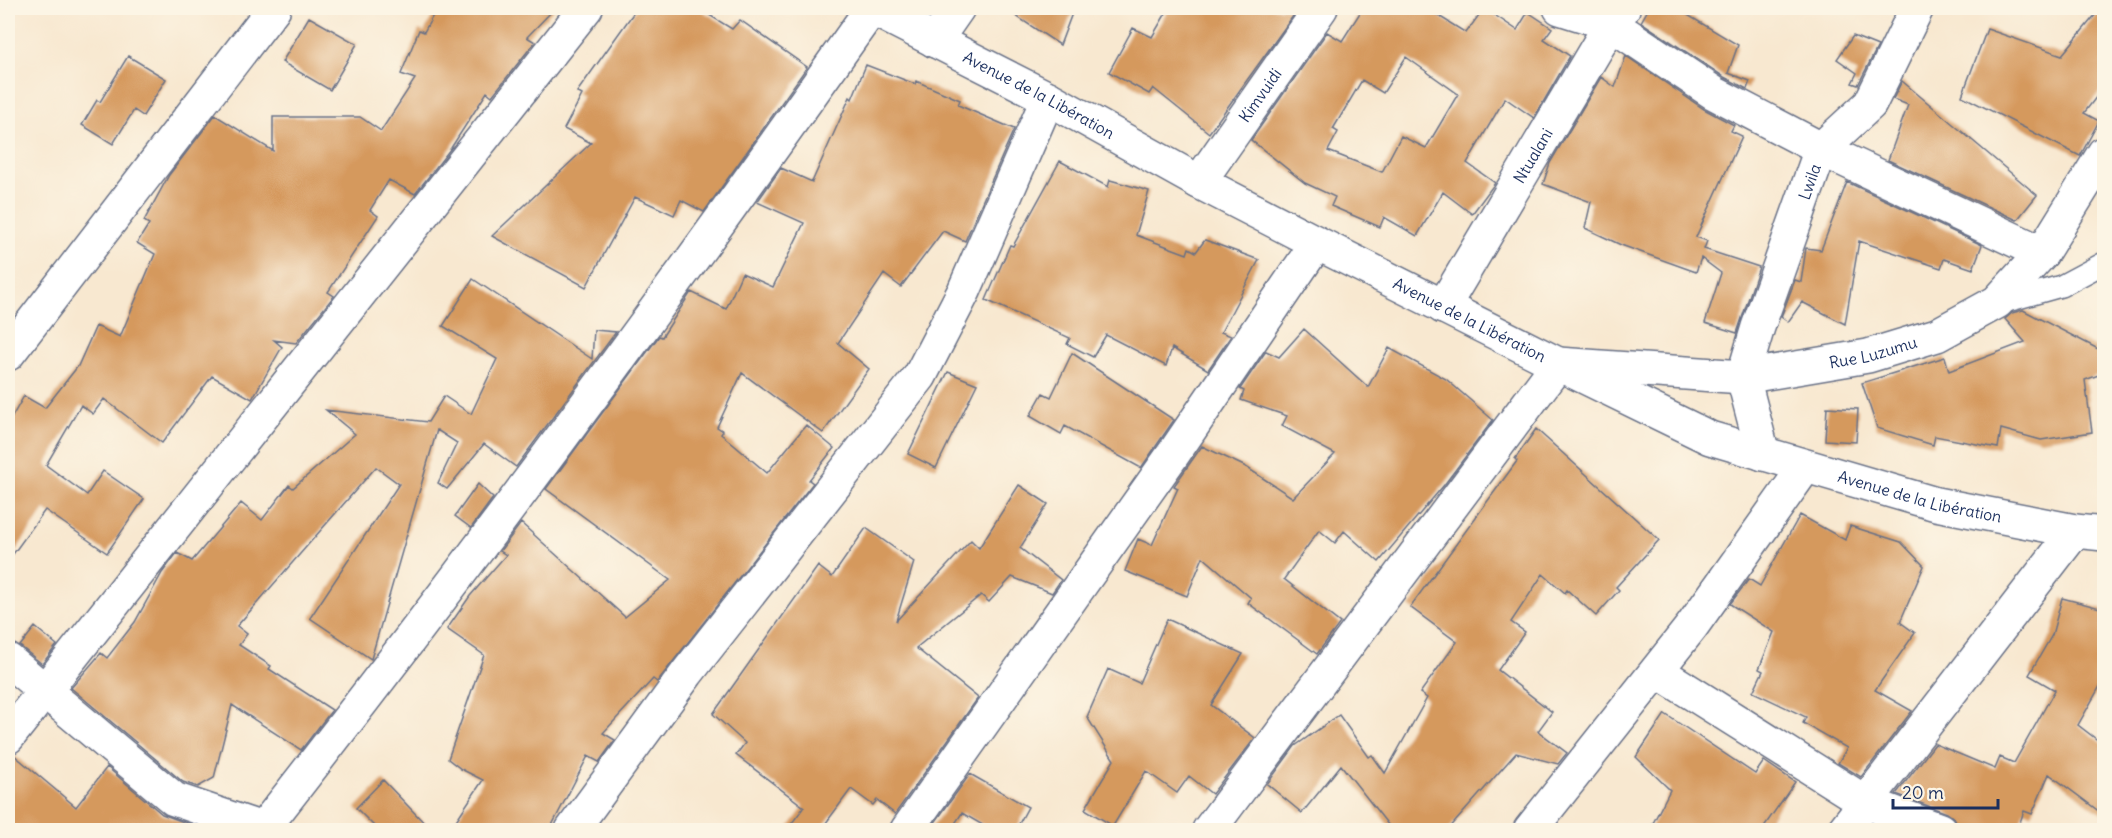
<svg xmlns="http://www.w3.org/2000/svg" width="2112" height="838" font-family="Delius,sans-serif">
  <rect width="100%" height="100%" fill="#fcf5e5"/>
  <filter id="ink" filterUnits="userSpaceOnUse"><feTurbulence type="fractalNoise" baseFrequency=".0167" numOctaves="2"/><feDisplacementMap in="SourceGraphic" scale="12" xChannelSelector="R" yChannelSelector="G"/><feConvolveMatrix kernelMatrix="1 2 1 2 8 2 1 2 1" color-interpolation-filters="sRGB"/></filter>
  <filter id="wash" filterUnits="userSpaceOnUse"><feTurbulence type="fractalNoise" baseFrequency=".008" numOctaves="4" result="noise"/><feDisplacementMap in="SourceGraphic" scale="24" xChannelSelector="R" yChannelSelector="G"/><feGaussianBlur stdDeviation="1.35" result="paint"/><feColorMatrix in="noise" values="0 0 0 0 0 0 0 0 0 0 0 0 0 0 0 0 0 1.4 0 .05"/><feComposite in="paint" operator="in"/></filter>
  <g filter="url(#wash)">
    <rect width="100%" height="100%" fill="#f8e8d0"/>
    <g id="blocks">
      <!-- building -->
      <path fill="#d5995d" fill-rule="evenodd" d="M437 8H555L527 37 535 42 492 96 487 92 451 148 415 194 389 180 370 210 378 216 328 292 334 296 296 343 274 340 282 347 252 399 212 376 162 443 104 399 93 414 81 405 46 465 87 495 103 471 144 499 107 553 45 510 8 561V424L24 396 45 408 78 366 96 326 120 337 155 254 137 243 149 224 144 221 169 175 215 115 273 151V117H360L381 131 415 79 401 74 419 30 424 32Z
        M637 8H698L732 29 740 20 807 67 704 212 681 200 674 215 635 197 586 287 492 236 591 143 564 129 582 95 577 92Z
        M1004 8H1074L1060 45Z
        M1169 8H1289L1296 12 1209 133 1153 88 1149 94 1109 72 1133 28 1152 37Z
        M1363 8H1426L1466 33 1484 8 1517 30 1528 12 1552 28 1544 39 1570 56 1534 118 1505 98 1467 163 1495 183 1472 214 1443 192 1417 236 1384 217 1380 227 1331 206 1335 197 1305 183 1251 140 1327 32 1342 41ZM1406 57 1458 94 1426 148 1401 136 1382 172 1328 151 1338 132 1333 129 1362 80 1383 93Z
        M1649 8H1676L1738 45 1728 73 1750 81 1747 89 1724 77 1641 22Z
        M2101 8H2104V87L2084 113 2099 121 2080 156 1962 96 1987 29 2062 55Z
        M309 17 357 44 330 90 282 62Z
        M1853 36 1878 46 1858 85 1852 83 1857 73 1837 59Z
        M128 56 166 79 143 116 134 110 113 144 82 125 97 100 100 102Z
        M1626 56 1704 109 1734 125 1731 131 1742 136 1696 237 1707 241 1704 249 1759 267 1737 333 1705 323 1721 273 1701 258 1696 272 1621 245 1585 228 1591 202 1543 184 1550 163 1601 77 1615 87Z
        M866 65 915 84 916 81 960 100 958 105 1014 129 965 241 943 231 901 287 884 274 838 343 869 369 823 433 742 373 717 427 723 431 721 434 767 473 806 425 834 448 809 480 813 483 657 682 653 679 603 733 615 740 599 762 588 756 549 831H449L483 780 461 769 448 759 484 655 447 629 470 596 506 555 500 551 521 523 625 617 670 580 546 489 659 336 662 337 691 292 726 309 742 273 773 287 804 223 757 202 781 168 812 182 850 97 852 99Z
        M1902 81 2037 195 2017 220 1888 160 1908 105 1893 99Z
        M1060 161 1108 187 1110 180 1149 191 1136 235 1187 254 1189 248 1196 252 1205 240 1259 260 1221 332 1231 336 1208 370 1172 348 1166 366 1106 335 1093 357 1067 344 1070 338 986 300 1010 245 1013 246Z
        M1847 182 1982 245 1973 269 1944 259 1941 268 1859 241 1845 324 1802 302 1788 322 1781 317 1795 280 1801 282 1806 248 1821 250Z
        M473 279 592 359 594 330 616 332 516 467 484 444 447 489 438 483 457 443 437 430 371 659 310 618 399 484 376 467 237 626 247 634 239 645 271 666 269 669 332 710 301 750 232 705 214 778 198 787 183 782 71 688 101 653 107 658 135 622 162 573 177 553 192 561 241 503 262 520 289 485 293 488 355 434 326 410 428 422 444 396 471 414 497 359 443 326Z
        M2023 310 2104 352V373L2085 380 2092 432 2041 440 2001 429 1998 448 1935 436 1933 445 1877 428 1862 383 1945 357 1949 371 2025 342 2005 319 2012 313Z
        M1304 329 1368 387 1389 348 1446 379 1493 420 1444 485 1379 562 1344 531 1335 543 1319 530 1284 579 1340 623 1317 654 1248 603 1251 598 1203 557 1187 596 1125 571 1138 539 1152 545 1178 488 1174 486 1202 446 1246 467 1293 498 1335 454 1282 426 1287 416 1241 400 1244 391 1240 389 1266 351 1279 357Z
        M1072 353 1174 420 1141 468 1065 426 1061 434 1030 416 1043 393 1051 397Z
        M948 372 977 384 936 468 908 454Z
        M1827 407 1858 409 1856 442 1825 440Z
        M1536 429 1659 540 1616 587 1619 590 1596 616 1567 590 1565 593 1543 574 1511 622 1525 632 1498 670 1552 712 1538 731 1567 753 1558 764 1516 753 1447 831H1393L1341 765 1302 813 1267 784 1295 746 1339 715 1369 757 1372 755 1385 773 1427 698 1420 693 1457 642 1410 607 1517 461 1515 459Z
        M478 484 493 498 471 528 455 516Z
        M1019 485 1048 504 1020 548 1061 580 1052 593 1012 577 989 602 981 595 916 648 978 698 895 814 877 800 873 805 851 789 820 831H786L804 807 736 755 745 743 713 714 818 566 832 577 866 528 914 562 896 621 971 540 979 548Z
        M1800 515 1845 540 1850 526 1901 542 1924 566 1900 622 1915 633 1875 690 1912 711 1861 777 1838 763 1847 748 1803 723 1806 717 1753 692 1763 671 1759 669 1774 632 1730 604 1749 579 1760 586Z
        M2062 598 2104 609V679L2078 725 2104 745V815L2049 774 2032 814 2024 811 2017 831H1961L1958 830 1955 819 1947 813 1896 794 1935 744 1995 769 2000 757 2014 763 2055 690 2029 675 2052 635Z
        M1167 619 1243 654 1211 705 1255 738 1212 794 1189 776 1177 793 1146 771 1113 826 1085 809 1114 760 1087 717 1108 669 1139 683Z
        M35 627 57 645 42 664 20 646Z
        M1665 714 1755 774 1764 761 1795 782 1761 831H1649L1670 790 1636 757Z
        M8 755H14L76 807 107 767 162 814 208 831H8Z
        M970 774 1028 807 1015 831H993L962 813 950 831H935L931 828Z
        M383 780 432 831H379L356 808Z"/>
    </g>
  </g>
  <g filter="url(#ink)">
    <use href="#blocks" fill-opacity="0" stroke="#687086" stroke-width="1.5"/>
    <g fill="none" stroke-linecap="round" stroke-linejoin="round">
      <defs>
        <path id="service" d="M1997 304 2061 286 2104 263"/>
        <g id="minor">
          <path d="M1560 8 1611 24 1714 93 1821 149 2042 253"/>
          <path d="M935 41 958 8"/>
          <path id="s1" d="M1199 182 1321 8"/>
          <path id="s2" d="M1443 307 1611 24 1623 9"/>
          <path d="M8 354 274 8"/>
          <path id="s3" d="M1763 454 1743 377 1758 327 1821 149 1870 104 1917 8"/>
          <path d="M8 660 174 799 265 830"/>
          <path d="M1657 671 1865 802 1940 830"/>
          <path d="M8 737 586 8"/>
          <path d="M262 830C473 562 675 287 872 8"/>
          <path d="M572 830 687 673 920 376 964 291 1048 98"/>
          <path d="M907 830 1174 453 1317 243"/>
          <path id="s4" d="M1209 830 1558 364 1743 377 1868 356 1937 335 1997 302 2042 253 2104 153"/>
          <path d="M1530 830 1692 626 1805 467"/>
          <path d="M1844 830 2075 531"/>
        </g>
        <g id="trunk">
          <path id="s5" d="M871 8 1048 98 1199 182 1317 243 1558 364 1710 438 1936 504 2075 531 2104 534"/>
        </g>
      </defs>
      <!-- service casing -->
      <use href="#service" stroke="#687086" stroke-width="24"/>
      <!-- minor casing -->
      <use href="#minor" stroke="#687086" stroke-width="36"/>
      <!-- trunk casing -->
      <use href="#trunk" stroke="#687086" stroke-width="36"/>
      <!-- service -->
      <use href="#service" stroke="#fff" stroke-width="21"/>
      <!-- minor -->
      <use href="#minor" stroke="#fff" stroke-width="33"/>
      <!-- trunk -->
      <use href="#trunk" stroke="#fff" stroke-width="33"/>
    </g>
  </g>
  <g text-anchor="middle" dominant-baseline="central" stroke-width="4.5" stroke-linejoin="round" paint-order="stroke">
    <!-- street labels -->
    <g font-size="16" fill="#1b2f5e" stroke="#fcf5e5">
      <text stroke="none"><textPath href="#s5" startOffset="189">Avenue de la Libération</textPath></text>
      <text stroke="none"><textPath href="#s1" startOffset="106">Kimvuidi</textPath></text>
      <text stroke="none"><textPath href="#s2" startOffset="176">Ntualani</textPath></text>
      <text stroke="none"><textPath href="#s3" startOffset="286">Lwila</textPath></text>
      <text stroke="none"><textPath href="#s5" startOffset="675">Avenue de la Libération</textPath></text>
      <text stroke="none"><textPath href="#s4" startOffset="900">Rue Luzumu</textPath></text>
      <text stroke="none"><textPath href="#s5" startOffset="1161">Avenue de la Libération</textPath></text>
    </g>
  </g>
  <!-- margin -->
  <rect width="2112" height="838" fill="none" stroke="#fcf5e5" stroke-width="30"/>
  <!-- scale -->
  <path d="M1893 799v9h105v-9" fill="none" stroke="#1b2f5e" stroke-width="3"/>
  <text x="1902" y="799" font-size="18" fill="#1b2f5e" stroke="#fcf5e5" stroke-width="4.5" paint-order="stroke">20 m</text>
</svg>
